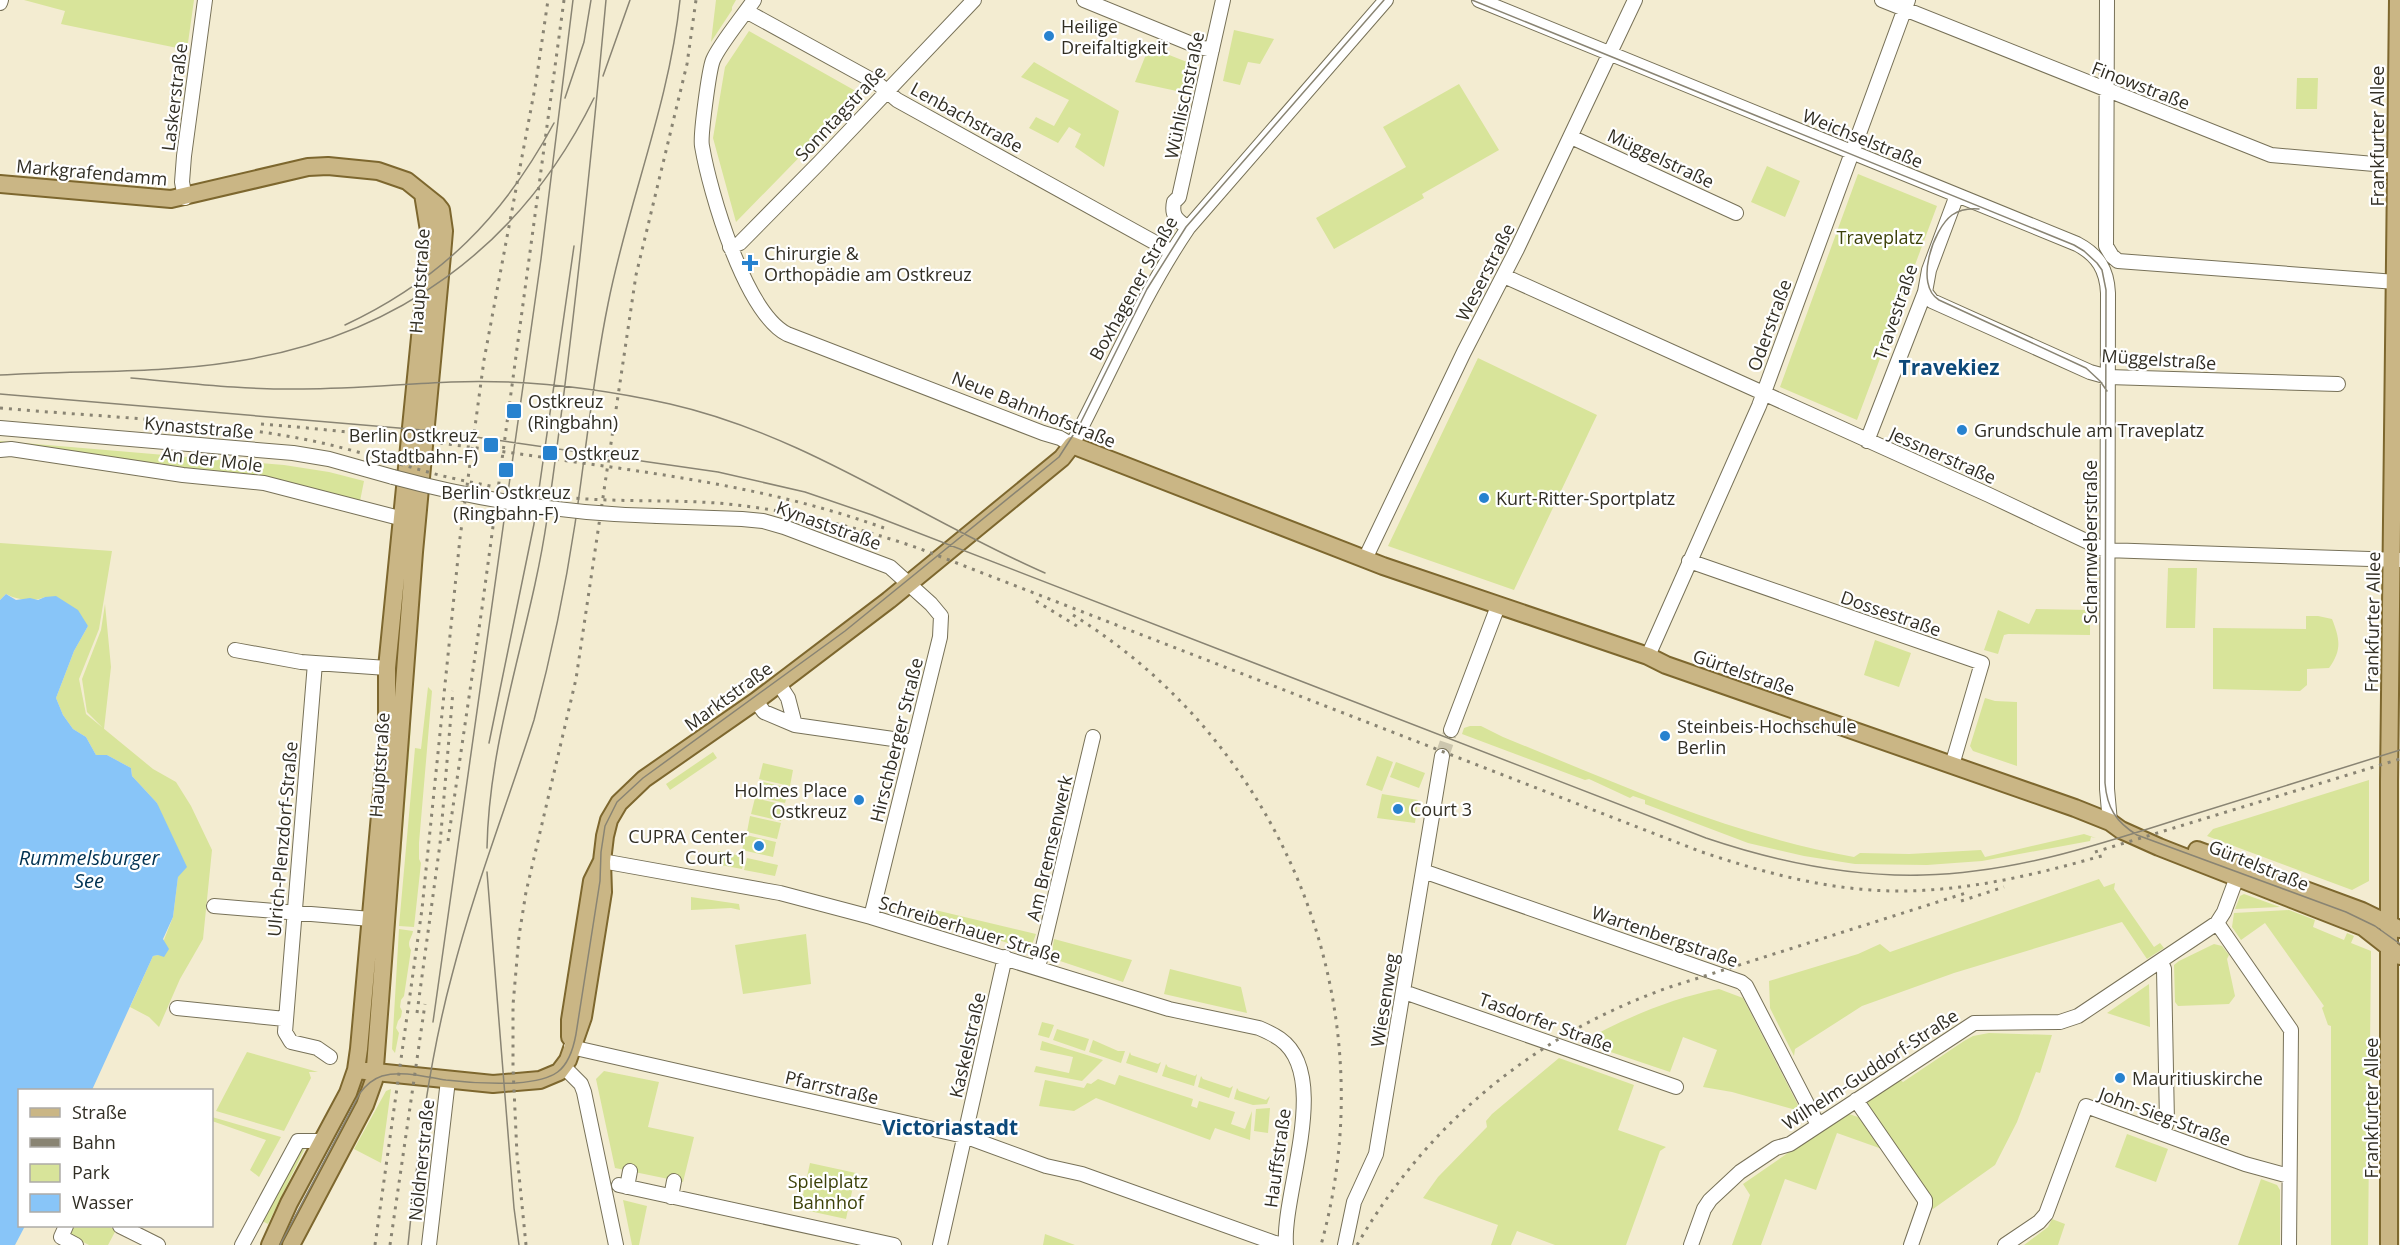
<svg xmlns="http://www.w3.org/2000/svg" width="2400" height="1245" font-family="'Open Sans',sans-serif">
  <rect width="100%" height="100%" fill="#f3ecd1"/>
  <!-- green -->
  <path fill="#d8e49a" d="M24 0H194L187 50 61 24 65 11Z
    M716 0H736L732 7V10L711 42Z
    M1234 30 1274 39 1260 64 1248 62 1240 85 1223 81Z
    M749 31 861 94 736 222 713 138 725 67Z
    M1149 47 1192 64 1186 93 1135 82Z
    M1034 62 1119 111 1104 167 1075 147 1081 134 1069 127 1058 143 1029 128 1036 117 1054 126 1069 100 1021 77Z
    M2297 78H2318L2317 109H2296Z
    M1459 84 1499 150 1422 194 1424 198 1334 249 1316 218 1406 167 1383 127Z
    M1767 166 1800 181 1785 217 1751 202Z
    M1858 174 1937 206 1857 420 1780 387Z
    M1478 358 1597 415 1514 590 1388 546Z
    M0 441 284 465 329 472 364 481 360 501 268 477 182 469 0 444Z
    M0 543 112 551 99 629 79 679 86 714 153 769 176 782 191 806 212 850 203 939 180 979 159 1027 149 1017 130 1007 153 956 158 955 173 917 178 877 157 803 132 776 131 768 107 755H96L86 737 73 729 63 715 56 698 74 651 88 626 45 597C34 602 17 600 6 594L0 600Z
    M2168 568H2197L2195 628H2166Z
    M105 604 111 667 104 729 87 712 82 679 101 630Z
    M2036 609 2090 610V635L2008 634 2004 635 1998 654 1984 650 1998 610 2029 624Z
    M2306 616H2318L2332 619C2340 639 2342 650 2329 668L2307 669V685L2300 691 2213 689V628L2306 629Z
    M1875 640 1911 653 1899 687 1864 675Z
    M413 679 410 742 386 1043H384L409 736 411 680Z
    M428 687 432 691 419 843V859L421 863 414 927 399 926 415 748 421 749Z
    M1985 698 1995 701 2017 702V766L1973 751 1970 746Z
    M1470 726H1481L1503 737C1619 784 1730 835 1854 857L1860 853 1909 854 1981 850 1985 857 2084 834 2096 838 2091 837 2090 841 1982 861 1927 865 1855 864 1804 856 1748 843 1645 804V800L1633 796 1630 798 1589 779 1585 780 1462 734 1464 728Z
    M713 752 717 758 670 790 666 784Z
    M1377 756 1393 762 1382 791 1366 785Z
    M1396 762 1425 773 1419 788 1390 777Z
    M763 763 793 770 790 786 759 779Z
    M2369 780V881L2352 890 2207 836 2213 829Z
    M759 781 789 788 785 803 755 796Z
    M1382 794 1418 800 1415 823 1377 818Z
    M755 798 785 805 781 821 751 814Z
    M750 816 781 823 777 839 747 832Z
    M746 835 776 842 773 857 742 850Z
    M718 851 745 857 742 869 715 864Z
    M747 858 778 865 775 876 744 870Z
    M2099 879 2104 887 2115 883 2114 889 2154 947 2160 943 2164 948 2147 959 2122 922 1954 973 1862 1006 1795 1049 1794 1056 1770 1008 1769 981 1858 954 1880 944 1890 952Z
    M2244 894 2280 907 2235 909 2240 896Z
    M691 897 739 904 740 910 731 908 691 910Z
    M931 909 1036 934 1030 950 929 918Z
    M2289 910 2315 920 2313 927 2344 940 2347 933 2354 936 2351 943 2371 951 2368 1245H2331V1026L2328 1025 2322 1008 2324 1006 2265 923 2241 940 2232 927 2234 913Z
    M399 929 413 931C412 938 406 942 411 950L404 996 401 1000 400 1007 402 1011 401 1017 398 1021 396 1028 399 1033 395 1053 392 1049Z
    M806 934 811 984 743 994 735 945Z
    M1054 939 1132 960 1123 982 1051 958Z
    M2214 944 2222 946 2229 955 2227 959 2235 996 2229 1004 2178 1006 2175 1002 2174 965 2179 961Z
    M1170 969 1241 987 1247 1013 1164 994Z
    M2149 984 2150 1027 2107 1013Z
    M1719 989 1743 998 1798 1105 1796 1110 1732 1092 1703 1087 1717 1050 1683 1037 1670 1072 1581 1042C1624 1019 1671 998 1719 989Z
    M1042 1022 1054 1025 1049 1038 1038 1035Z
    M1057 1029 1089 1039 1085 1051 1053 1040Z
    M1989 1033 2052 1035 2040 1073 2036 1072 2017 1122 1995 1165 1933 1209 1864 1102 1899 1079 1903 1082 1964 1041 1973 1036Z
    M1093 1040 1118 1051H1125L1121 1063 1089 1052Z
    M1042 1041 1103 1060 1082 1081 1034 1072 1036 1066 1069 1073 1073 1057 1040 1050Z
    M247 1052 318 1072H309L311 1078 284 1131 216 1111Z
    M1130 1052 1131 1055 1158 1064 1161 1062 1157 1073 1126 1063Z
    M1559 1058 1634 1085 1618 1130 1666 1147 1660 1151 1626 1245H1555L1517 1231 1511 1245H1491L1498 1225 1423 1198 1438 1177 1487 1127 1486 1121 1492 1114Z
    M1166 1064 1168 1067 1195 1076 1197 1074 1194 1086 1162 1076Z
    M604 1071 659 1082 648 1127 694 1137 683 1182 615 1168 596 1079Z
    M1119 1075 1193 1099 1191 1106 1197 1108 1199 1101 1235 1112 1231 1124 1245 1129 1252 1111 1250 1140 1215 1128 1210 1140 1096 1098 1074 1111 1039 1106 1045 1080 1084 1088 1087 1083 1091 1084 1098 1079 1115 1085Z
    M1201 1076 1203 1079 1230 1088 1233 1086 1229 1098 1198 1087Z
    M1237 1088 1239 1091 1266 1100 1270 1096 1267 1104 1253 1105 1234 1099Z
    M391 1089 381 1163 354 1149 386 1091Z
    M1270 1108 1268 1133 1254 1131 1256 1109Z
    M1846 1113 1861 1118 1882 1149 1837 1133 1816 1190 1785 1179 1761 1245H1732L1750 1195 1743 1184Z
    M212 1117 281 1137 259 1177 250 1170 266 1140 212 1121Z
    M2127 1134 2168 1149 2156 1182 2115 1167Z
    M306 1146 268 1224 258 1219 298 1148Z
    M810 1163 856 1173 846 1219 800 1209Z
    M2261 1179 2277 1185 2280 1190V1245H2238Z
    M623 1200 647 1206 639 1245H632Z
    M2052 1219 2065 1224 2058 1245H2024L2048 1227Z
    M71 1226H108L116 1230 108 1245H89L71 1236 69 1229Z
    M1045 1234 1075 1245H1043Z"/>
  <!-- water -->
  <path fill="#88c5f8" d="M6 594 16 600 30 598 38 600 45 597 56 596 78 610 88 626 74 651 56 698 63 715 73 729 86 737 96 755H107L131 768 132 776 157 803 187 867 178 877 173 917 163 939 169 949 164 957 158 955 153 956 92 1090H20V1226H25L15 1245H0V600Z"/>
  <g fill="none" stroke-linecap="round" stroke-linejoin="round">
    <!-- minor-tunnel -->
    <path stroke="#ccc6ae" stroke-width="14" stroke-dasharray="14 7" stroke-linecap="butt" d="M1442 756 1451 730"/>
    <defs>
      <path id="minor" d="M754 0C744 15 719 45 713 60 709 70 700 137 702 146 710 193 745 312 787 334L1043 433 1060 438 1072 445C1110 373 1142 296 1188 228L1386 0
        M1084 0 1199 47 1212 50
        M1479 0 2077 244C2098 255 2107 270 2108 293L2107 789 2110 822
        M1882 0 2271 155 2397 166
        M2107 0 2106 246 2112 256 2118 261 2396 282
        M0 3 1 0
        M746 11 877 83 897 100 1172 252
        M1571 137 1736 213
        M185 198 182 182 184 156 205 0
        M1188 228C1177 220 1171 216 1174 202L1179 197 1223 0
        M730 247 740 243 820 162 974 0
        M1504 276 1989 495 2105 550 2400 560
        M1925 292 1932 301 2090 372 2108 377 2338 384
        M0 428 293 453 329 459 393 477
        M1867 441 1925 292 1929 270 1957 195
        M0 450 11 449 183 475 264 483 411 521
        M657 516 742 519 763 521 784 527 890 567 931 604 941 616 940 637 871 917
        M1365 559 1464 352 1517 249 1635 0
        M1689 561 1982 663 1952 765
        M235 650 301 662 387 668
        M1648 656 1759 406 1908 0
        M315 663 285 1032 291 1042 317 1048 330 1057
        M779 684 788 698 795 725
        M756 701 764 712 795 725 914 742
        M1451 730 1498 606
        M602 861 780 893 871 917 1169 1009 1259 1028C1266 1031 1273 1034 1280 1039 1332 1076 1282 1193 1286 1245
        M1423 871 1741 982 1746 986 1818 1125
        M214 906 371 919
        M2217 923 2291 1030 2289 1245
        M2161 962 2164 969 2167 1122 2163 1132
        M1038 968 1093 737
        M1404 992 1676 1087
        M177 1008 285 1019
        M571 1047 964 1136 1046 1166 1082 1174 1275 1243 1286 1245
        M564 1067 581 1084 584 1092 616 1245
        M1856 1100 1925 1200V1205L1911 1245
        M619 1185 894 1245
        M627 1187 630 1171
        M671 1197 674 1181
        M66 1226 61 1237 76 1245
        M120 1226 158 1245
        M242 1245 298 1141H322
        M429 1245 448 1080
        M940 1245 1005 957
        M1345 1245 1354 1202 1376 1154 1442 756
        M1691 1245 1704 1209 1710 1200 1740 1172 1776 1148 1790 1144 1974 1023 2060 1022 2078 1016 2217 923 2224 912 2237 877
        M2005 1245 2039 1222 2046 1214 2086 1106 2245 1164 2289 1176"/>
      <path id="major" d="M0 184 171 199 308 167 328 166 378 171 407 181 437 205 441 210 444 231 442 255 414 552 374 1080 365 1105 291 1245
        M2197 850 2362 911 2399 929
        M570 1037V1020L592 881 602 861
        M356 1070 493 1084 540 1080 559 1072 568 1060 583 1017 603 892 602 861 605 836 609 820 619 803 644 779 756 701 889 600 1062 458 1072 445 1383 566 1648 656 1666 665 2075 808 2110 822 2121 830 2159 847 2363 927 2400 956
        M270 1245 289 1203 348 1093 356 1070 359 1049 387 737V668L430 237 423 194
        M2389 1245V781L2398 0"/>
    </defs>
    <!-- minor casing -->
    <use href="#minor" stroke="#777158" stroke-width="16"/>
    <!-- major casing -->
    <use href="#major" stroke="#7d672e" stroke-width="20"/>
    <!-- minor -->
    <use href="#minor" stroke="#fff" stroke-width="14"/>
    <!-- major -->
    <use href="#major" stroke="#cab685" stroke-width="16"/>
    <!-- tram -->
    <path stroke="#898473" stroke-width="1.5" d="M1472 0 2074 245 2084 251 2097 263 2102 270 2106 290 2105 783C2107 808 2116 822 2137 835L2346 912 2375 926 2400 944
      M603 76 630 0
      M565 98 584 42 591 0
      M1979 209C1969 208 1961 209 1952 215 1933 229 1914 285 1939 300L2086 368 2100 381 2107 391
      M345 325C441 280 504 216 554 123
      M0 375C76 370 156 374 232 362 395 338 521 247 594 98
      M131 378C188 383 245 390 303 389 352 389 402 384 451 382 525 379 598 388 670 404 806 435 919 518 1045 573
      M0 394 434 431 718 472 805 492 872 515 1706 838C1777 862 1848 877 1923 875 2012 873 2095 846 2179 819 2253 796 2326 773 2400 750
      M489 743 534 524 574 246
      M487 848C489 735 531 630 547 519 572 346 590 173 606 0
      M487 872 514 1208 519 1245
      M433 1022 541 259 573 0
      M280 1245 360 1093C366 1085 373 1079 382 1076 402 1070 426 1077 446 1080 470 1083 492 1084 516 1083 554 1080 569 1073 576 1034L600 881 601 852 605 826 617 802 643 778 845 631 1059 457 1079 426 1147 289 1186 227 1384 0
      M408 1245C417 1157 429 1060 452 975 474 889 507 805 534 720 551 656 565 590 575 524 586 451 593 377 608 304 628 202 669 105 680 0"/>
    <!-- rail -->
    <path stroke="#898473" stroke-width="3" stroke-dasharray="3 6" stroke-linecap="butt" d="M0 408C101 417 204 420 303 439 351 448 396 464 443 476 477 484 510 490 544 495 602 503 660 499 717 503 787 509 853 526 918 548L1699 851C1764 873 1831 891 1899 891 1969 891 2038 874 2105 855
      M261 424C364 432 466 446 568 461 676 476 781 491 884 528
      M1036 601 1077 626
      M1073 615C1285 746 1388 1005 1321 1245
      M448 841 482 608 564 0
      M2095 852 2400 759
      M1961 901 2004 887
      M417 1013 440 844 453 691
      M375 1245 422 909 460 538 484 360 536 82 548 0
      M390 1245 425 1004
      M526 1245 517 1155 513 1067V1005L519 936 526 892 576 679 636 275 687 64 696 0
      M1357 1245C1428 1122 1536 1034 1670 987L1969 892"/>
    <defs>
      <path id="minor-bridge" d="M393 477C482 501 565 514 657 516"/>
    </defs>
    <!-- minor-bridge casing -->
    <use href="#minor-bridge" stroke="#777158" stroke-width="16" stroke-linecap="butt"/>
    <!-- minor-bridge -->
    <use href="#minor-bridge" stroke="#fff" stroke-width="14"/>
  </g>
  <!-- markers -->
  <g fill="#2782cf" stroke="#fff" stroke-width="2">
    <circle cx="1049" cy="36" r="6"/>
    <path d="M747 254h6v6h6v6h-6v6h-6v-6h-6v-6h6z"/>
    <rect x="506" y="403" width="16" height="16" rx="3"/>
    <circle cx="1962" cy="430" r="6"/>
    <rect x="483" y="437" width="16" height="16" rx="3"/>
    <rect x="542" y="445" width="16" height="16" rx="3"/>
    <rect x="498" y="462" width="16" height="16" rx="3"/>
    <circle cx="1484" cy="498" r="6"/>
    <circle cx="1665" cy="736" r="6"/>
    <circle cx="859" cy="800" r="6"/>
    <circle cx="1398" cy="809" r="6"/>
    <circle cx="759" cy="846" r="6"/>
    <circle cx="2120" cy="1078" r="6"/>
  </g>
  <g text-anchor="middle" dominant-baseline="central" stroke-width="4.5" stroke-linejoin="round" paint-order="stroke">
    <!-- poi labels -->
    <g font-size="18" fill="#312e24" stroke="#fff" text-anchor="start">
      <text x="1061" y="26">Heilige<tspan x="1061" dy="21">Dreifaltigkeit</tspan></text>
      <text x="764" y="253">Chirurgie &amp;<tspan x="764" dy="21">Orthopädie am Ostkreuz</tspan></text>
      <text x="528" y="401">Ostkreuz<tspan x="528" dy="21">(Ringbahn)</tspan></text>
      <text x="1974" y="430">Grundschule am Traveplatz</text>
      <text x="478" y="435" text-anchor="end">Berlin Ostkreuz<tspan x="478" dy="21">(Stadtbahn-F)</tspan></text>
      <text x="564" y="453">Ostkreuz</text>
      <text x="506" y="492" text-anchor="middle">Berlin Ostkreuz<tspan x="506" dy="21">(Ringbahn-F)</tspan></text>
      <text x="1496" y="498">Kurt-Ritter-Sportplatz</text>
      <text x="1677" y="726">Steinbeis-Hochschule<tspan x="1677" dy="21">Berlin</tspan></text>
      <text x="847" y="790" text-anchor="end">Holmes Place<tspan x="847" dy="21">Ostkreuz</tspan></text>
      <text x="1410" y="809">Court 3</text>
      <text x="747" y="836" text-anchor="end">CUPRA Center<tspan x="747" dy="21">Court 1</tspan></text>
      <text x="2132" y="1078">Mauritiuskirche</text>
    </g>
    <!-- street labels -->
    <g font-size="18" fill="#312e24" stroke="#fff">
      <text transform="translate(2141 85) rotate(21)">Finowstraße</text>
      <text transform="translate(1184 95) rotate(-78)">Wühlischstraße</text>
      <text transform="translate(174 97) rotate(-83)">Laskerstraße</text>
      <text transform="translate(840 113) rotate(-47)">Sonntagstraße</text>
      <text transform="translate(967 117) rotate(29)">Lenbachstraße</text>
      <text transform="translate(2377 136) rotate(-90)">Frankfurter Allee</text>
      <text transform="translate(1863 138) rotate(22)">Weichselstraße</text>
      <text transform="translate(1661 158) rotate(25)">Müggelstraße</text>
      <text transform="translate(92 172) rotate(5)">Markgrafendamm</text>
      <text transform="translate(1485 272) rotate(-63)">Weserstraße</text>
      <text transform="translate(419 281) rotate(-86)">Hauptstraße</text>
      <text transform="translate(1133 288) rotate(-61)">Boxhagener Straße</text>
      <text transform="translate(1895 312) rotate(-71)">Travestraße</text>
      <text transform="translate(1769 325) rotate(-70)">Oderstraße</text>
      <text transform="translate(2159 359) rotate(4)">Müggelstraße</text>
      <text transform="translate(1034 409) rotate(22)">Neue Bahnhofstraße</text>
      <text transform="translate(199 427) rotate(5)">Kynaststraße</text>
      <text transform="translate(1943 455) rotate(24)">Jessnerstraße</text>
      <text transform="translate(212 459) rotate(7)">An der Mole</text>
      <text transform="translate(829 525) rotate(20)">Kynaststraße</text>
      <text transform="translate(2090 542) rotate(-90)">Scharnweberstraße</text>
      <text transform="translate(1891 613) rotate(19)">Dossestraße</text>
      <text transform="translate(2372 622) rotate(-89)">Frankfurter Allee</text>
      <text transform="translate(1744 672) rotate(19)">Gürtelstraße</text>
      <text transform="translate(728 696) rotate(-36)">Marktstraße</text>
      <text transform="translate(896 740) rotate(-76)">Hirschberger Straße</text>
      <text transform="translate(379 765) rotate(-86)">Hauptstraße</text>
      <text transform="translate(282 839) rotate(-85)">Ulrich-Plenzdorf-Straße</text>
      <text transform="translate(1049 848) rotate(-77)">Am Bremsenwerk</text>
      <text transform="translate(2259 865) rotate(22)">Gürtelstraße</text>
      <text transform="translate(970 929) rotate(17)">Schreiberhauer Straße</text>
      <text transform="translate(1665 936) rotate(19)">Wartenbergstraße</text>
      <text transform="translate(1384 1000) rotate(-81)">Wiesenweg</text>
      <text transform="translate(1546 1022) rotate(20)">Tasdorfer Straße</text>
      <text transform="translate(967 1045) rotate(-77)">Kaskelstraße</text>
      <text transform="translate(1870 1069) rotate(-33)">Wilhelm-Guddorf-Straße</text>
      <text transform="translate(832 1087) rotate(13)">Pfarrstraße</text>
      <text transform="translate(2371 1108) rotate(-90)">Frankfurter Allee</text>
      <text transform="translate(2165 1116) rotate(20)">John-Sieg-Straße</text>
      <text transform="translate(1277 1158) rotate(-82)">Hauffstraße</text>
      <text transform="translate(421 1160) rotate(-84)">Nöldnerstraße</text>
    </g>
    <!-- park labels -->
    <g font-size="18" fill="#3c4109" stroke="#fff">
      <text x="1880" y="237">Traveplatz</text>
      <text x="828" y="1181">Spielplatz<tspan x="828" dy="21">Bahnhof</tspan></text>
    </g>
    <!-- water labels -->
    <g font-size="20" font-style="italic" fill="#013252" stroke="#fff">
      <text x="89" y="857">Rummelsburger<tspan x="89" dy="23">See</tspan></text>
    </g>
    <!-- quarter labels -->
    <g font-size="21" font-weight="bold" fill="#0d4979" stroke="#fff">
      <text x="1949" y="367">Travekiez</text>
      <text x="950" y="1127">Victoriastadt</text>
    </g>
  </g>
  <!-- legend -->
  <rect x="18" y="1089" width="195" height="138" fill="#ffffff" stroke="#adaba7" stroke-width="1.5"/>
  <rect x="30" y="1108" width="30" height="9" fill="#cab685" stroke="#adaba7" stroke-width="1.5"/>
  <text x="72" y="1119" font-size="18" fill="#312e24">Straße</text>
  <rect x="30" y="1138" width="30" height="9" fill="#898473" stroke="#adaba7" stroke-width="1.5"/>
  <text x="72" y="1149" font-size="18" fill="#312e24">Bahn</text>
  <rect x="30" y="1164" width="30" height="18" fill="#d8e49a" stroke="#adaba7" stroke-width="1.5"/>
  <text x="72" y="1179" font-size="18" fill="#312e24">Park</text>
  <rect x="30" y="1194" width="30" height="18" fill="#88c5f8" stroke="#adaba7" stroke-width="1.5"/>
  <text x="72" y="1209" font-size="18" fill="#312e24">Wasser</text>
</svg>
